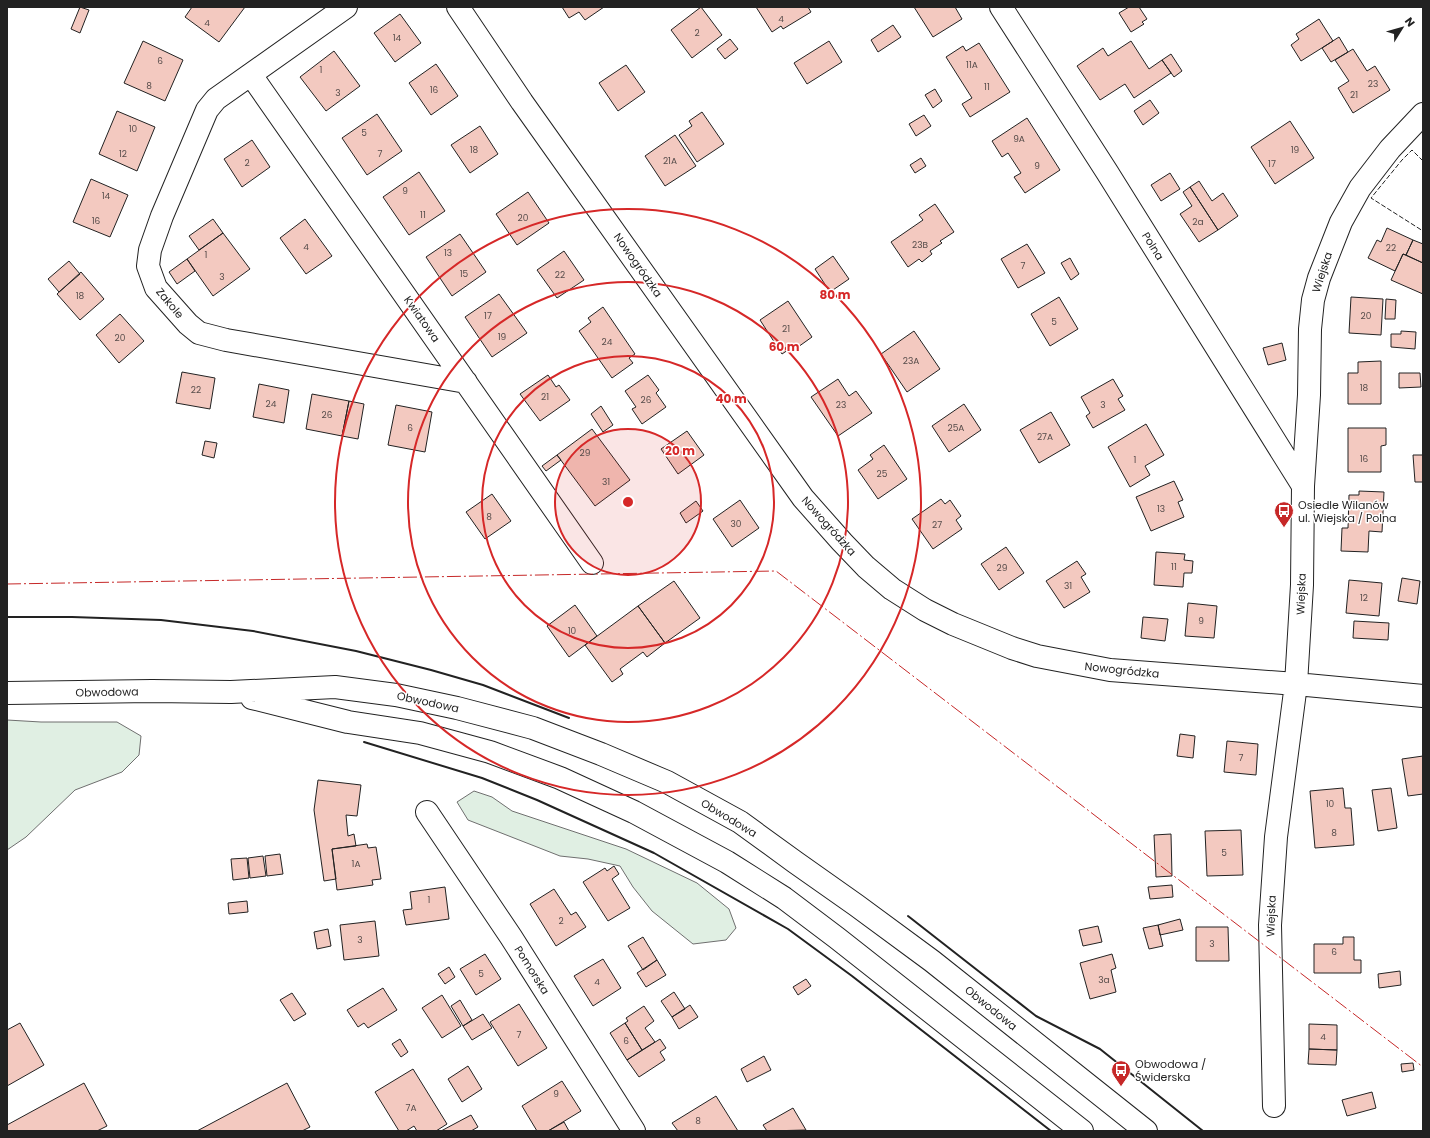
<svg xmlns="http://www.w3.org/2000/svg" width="1430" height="1138" font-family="Poppins,sans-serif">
  <rect width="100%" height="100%" fill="#fff"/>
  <!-- green -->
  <path fill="#e0efe3" stroke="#6f6f6f" d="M7 720 41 722H117L141 736 139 755 122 772 75 790 26 837 7 850Z
    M474 791 492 797 512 811 626 849 697 883 729 909 736 928 726 940 693 944 652 911 633 887 620 866 588 859 560 856 468 820 457 802Z"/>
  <!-- building -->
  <path fill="#f3c9c0" stroke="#222" d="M80 7 89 10 80 33 71 29Z
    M192 7H245L219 42 185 17Z
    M562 7H604L585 20 579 12 569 18Z
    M701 7 722 35 692 58 671 30Z
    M756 7H808L811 12 783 29 781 26 772 32Z
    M914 7H955L962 19 933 37Z
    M1129 7H1139L1147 19 1142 22 1144 24 1131 32 1119 13Z
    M400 14 421 43 395 62 374 33Z
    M1319 19 1333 41 1301 61 1291 45 1299 39 1296 34Z
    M893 25 901 37 878 52 871 40Z
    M1339 37 1348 52 1331 62 1322 48Z
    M730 39 738 49 725 59 717 49Z
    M143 41 183 60 165 101 124 83Z
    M829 41 842 62 807 84 794 63Z
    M1131 41 1149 69 1162 60 1171 73 1134 98 1125 84 1100 100 1077 66 1103 48 1108 56Z
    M979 43 1010 92 970 117 962 104 972 98 946 57 963 46 966 51Z
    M1353 49 1367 71 1375 66 1390 90 1353 113 1338 88 1349 81 1335 60Z
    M334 51 360 86 326 111 300 77Z
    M1171 54 1182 71 1174 77 1162 60Z
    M436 64 458 96 431 115 409 83Z
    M626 65 645 92 618 111 599 83Z
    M935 89 942 101 933 108 925 95Z
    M1150 100 1159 113 1143 125 1134 111Z
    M117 111 155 127 137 171 99 154Z
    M702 112 724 144 697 162 679 135 692 126 689 121Z
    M377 114 402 151 367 175 342 138Z
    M924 115 931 126 916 136 909 124Z
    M1027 118 1060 170 1025 193 1014 177 1021 173 1008 153 1002 157 992 141Z
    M1290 121 1314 158 1275 184 1251 147Z
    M480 126 498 154 470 173 451 145Z
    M675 135 696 166 665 186 645 156Z
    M252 140 270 167 242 187 224 159Z
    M921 158 926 166 915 173 910 165Z
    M419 172 445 211 409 235 383 197Z
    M1170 173 1180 189 1161 201 1151 185Z
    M91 179 128 195 110 237 73 222Z
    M1199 181 1212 201 1223 193 1238 216 1218 230 1190 187Z
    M1190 187 1218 230 1199 242 1180 214 1192 206 1183 192Z
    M528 192 549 223 517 245 496 214Z
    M935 204 954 232 940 241 942 243 930 251 932 254 922 262 919 259 908 267 891 242 923 220 919 215Z
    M213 219 223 233 199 250 189 236Z
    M305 219 332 256 306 274 280 238Z
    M1387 228 1413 240 1406 255 1403 254 1395 271 1368 258 1377 240 1381 242Z
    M223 233 250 269 213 296 187 259Z
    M460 234 486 272 452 296 426 257Z
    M1413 240 1423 244V263L1406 255Z
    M1027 244 1045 273 1018 288 1001 259Z
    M564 251 584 280 557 298 537 270Z
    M1403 254 1423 263V294L1391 280Z
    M833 256 849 279 830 292 815 269Z
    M1070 258 1079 274 1071 280 1061 263Z
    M187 259 195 271 177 284 169 272Z
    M69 261 80 274 59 292 48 279Z
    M81 272 104 299 80 320 57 294Z
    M499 294 527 333 492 357 465 317Z
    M1059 297 1078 329 1050 346 1031 314Z
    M1351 297 1383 299 1381 335 1349 333Z
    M1386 299 1396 300 1395 319H1385Z
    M788 301 812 337 798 347 797 344 782 354 760 320Z
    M603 307 635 354 629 358 633 363 612 378 579 331 591 322 588 318Z
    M120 314 144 341 119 363 96 335Z
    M914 331 940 369 907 392 881 354Z
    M1401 331 1416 332 1415 349 1391 347V334H1401Z
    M1282 343 1286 360 1268 365 1263 348Z
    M1381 361V404H1348V373H1358V362Z
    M182 372 215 378 210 409 176 403Z
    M1399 373H1420L1421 387 1399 388Z
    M548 375 556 387 559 385 570 400 540 421 520 394Z
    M648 375 659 390 656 393 666 407 642 424 632 409 636 407 625 391Z
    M838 379 849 396 856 391 872 413 838 436 811 397Z
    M1113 379 1123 396 1118 399 1125 410 1093 428 1086 416 1090 413 1081 397Z
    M259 384 289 390 284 423 253 417Z
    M312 394 349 401 342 436 306 429Z
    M349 401 364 404 358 439 342 436Z
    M964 404 981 430 949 452 932 426Z
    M396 405 432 412 425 452 388 445Z
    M601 406 613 425 603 432 591 414Z
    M1051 412 1070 445 1039 463 1020 430Z
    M1146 424 1164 455 1145 466 1150 475 1130 487 1108 447Z
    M1348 428H1386V445L1381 446V472H1348Z
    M592 429 630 480 595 506 557 455Z
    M687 431 704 455 678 474 661 449Z
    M205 441 217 443 214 458 202 455Z
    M884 445 907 479 878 499 858 470 873 459 870 455Z
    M557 455 561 460 546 471 542 466Z
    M1413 455H1423V482H1415Z
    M1174 481 1183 500 1178 502 1184 517 1151 531 1136 497Z
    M1359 491 1384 492 1382 532 1369 531 1368 552 1341 551 1342 528H1348L1349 495H1359Z
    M492 494 511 521 485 539 466 512Z
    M941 499 945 504 950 500 961 516 956 520 962 529 933 549 912 519Z
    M740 500 759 528 732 547 713 519Z
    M696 501 703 511 686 523 680 513Z
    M1006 547 1024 573 999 590 981 564Z
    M1156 552 1185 554 1184 560 1193 561 1192 573H1184L1183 587 1154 585Z
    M1077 561 1086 574 1081 577 1090 592 1064 608 1046 581Z
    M1402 578 1420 581 1417 604 1398 601Z
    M1349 580 1382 583 1379 616 1346 613Z
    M674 581 700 618 665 643 638 606Z
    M1188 603 1217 606 1214 638 1185 636Z
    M575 605 597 636 569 657 547 626Z
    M638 606 665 643 647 657 643 652 620 669 623 674 612 682 585 645Z
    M1143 617 1168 619 1165 641 1141 638Z
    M1354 621 1389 623 1388 640 1353 638Z
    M1180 734 1195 736 1193 758 1177 756Z
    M1227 741 1258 744 1256 775 1224 772Z
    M1423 756V794L1408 796 1402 759Z
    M318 780 361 785 357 816 346 815 348 836 354 834 356 846 332 849 336 879 324 881 314 810Z
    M1343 788 1345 808H1351L1354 845 1315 848 1310 791Z
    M1391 788 1397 828 1378 831 1372 790Z
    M1241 830 1243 875 1207 876 1205 831Z
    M1171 834 1172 876 1156 877 1154 835Z
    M367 844 368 848 376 847 381 879 372 880 373 885 337 890 332 849Z
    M280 854 283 874 267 876 265 856Z
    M263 856 266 876 250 878 248 858Z
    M247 858 249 878 233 880 231 859Z
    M614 866 619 874 612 879 630 908 608 921 583 882 605 868 607 871Z
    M1172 885 1173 897 1150 899 1148 887Z
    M445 887 449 919 406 925 403 910 412 909 410 892Z
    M554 889 571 915 576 912 586 927 556 946 530 904Z
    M247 901 248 912 229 914 228 903Z
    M1180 919 1183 930 1160 935 1158 925Z
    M375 921 379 956 344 960 340 925Z
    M1158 925 1163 946 1149 949 1143 928Z
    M1098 926 1102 942 1083 946 1079 930Z
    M1196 927H1228L1229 961H1196Z
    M328 929 331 946 317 949 314 932Z
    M643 937 657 960 643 970 628 946Z
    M1343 937H1354V960H1361V973H1314V944H1343Z
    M485 954 501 979 476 995 460 969Z
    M1112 954 1116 968 1111 970 1116 992 1090 999 1080 963Z
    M603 959 621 988 593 1006 574 976Z
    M657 960 666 975 646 987 637 973Z
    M449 967 455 977 445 984 438 974Z
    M1400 971 1401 985 1379 988 1378 974Z
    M806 979 811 986 798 995 793 987Z
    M383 988 397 1010 368 1028 364 1023 358 1027 347 1010Z
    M674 992 685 1009 672 1017 661 1001Z
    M292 993 306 1014 294 1021 280 1000Z
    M442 995 461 1026 442 1038 422 1008Z
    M460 1000 472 1020 463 1026 451 1006Z
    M519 1004 547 1048 518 1066 490 1022Z
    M690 1005 698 1017 679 1029 672 1017Z
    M644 1006 654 1021 645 1028 655 1042 642 1050 625 1023 628 1021 626 1018Z
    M483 1014 492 1028 472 1040 463 1026Z
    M20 1023 44 1065 7 1086V1030Z
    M625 1023 642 1050 627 1060 610 1033Z
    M1309 1024 1337 1025V1050L1309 1049Z
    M400 1039 408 1052 401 1057 392 1044Z
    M660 1039 666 1048 660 1052 665 1060 639 1077 627 1060Z
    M1309 1049 1337 1050 1336 1065 1308 1064Z
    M764 1056 771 1070 747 1082 741 1069Z
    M1413 1063 1414 1070 1402 1072 1401 1064Z
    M468 1066 482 1089 462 1102 448 1079Z
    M413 1069 447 1124 436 1131H417L414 1126 406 1131H399L375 1092Z
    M562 1081 581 1111 548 1131H537L522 1106Z
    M84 1083 107 1126 97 1131H7V1125Z
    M287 1083 310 1127 302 1131H197Z
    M1372 1092 1376 1108 1347 1116 1342 1100Z
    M716 1096 738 1131H678L672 1123Z
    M793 1108 806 1130 767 1131 763 1125Z
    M471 1115 478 1127 471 1131H441Z
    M564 1122 569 1131H548Z"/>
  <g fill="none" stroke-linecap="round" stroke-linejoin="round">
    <defs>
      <path id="minor" d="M346 7 216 99 207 110 162 216 150 250 148 266 156 288 188 324 199 333 226 340 466 382
        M458 7 522 102 803 498 842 542 866 567 892 589 925 610 953 624 1012 648 1037 656 1110 670 1296 684 1423 696
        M1001 7 1107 172 1303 486
        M251 75 592 563
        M427 812 511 937 634 1131
        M1274 1106 1270 925 1276 837 1296 684 1302 585 1303 486 1309 395 1310 329 1313 300 1319 278 1341 222 1360 188 1390 149 1423 114"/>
      <path id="major" d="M7 693 152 691 231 692 335 687 396 695 457 708 533 728 601 754 667 782 740 822 795 862 856 905 932 961 1146 1131
        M252 698 348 722 420 733 490 752 560 778 634 812 727 862 784 898 837 938 1082 1131"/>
    </defs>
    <!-- minor casing -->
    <use href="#minor" stroke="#222" stroke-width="24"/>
    <!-- major casing -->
    <use href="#major" stroke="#222" stroke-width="24"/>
    <!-- minor -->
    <use href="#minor" stroke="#fff" stroke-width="22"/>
    <!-- major -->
    <use href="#major" stroke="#fff" stroke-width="22"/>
    <!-- fence -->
    <path stroke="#222" stroke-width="1" stroke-dasharray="5 2" stroke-linecap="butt" d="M1423 161 1412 150 1402 160 1371 198 1423 231"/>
    <!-- wall -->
    <path stroke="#222" stroke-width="2" d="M7 617H72L161 620 253 631 356 651 431 670 483 685 569 718
      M364 742 482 778 537 800 654 853 788 929 852 976 1051 1131
      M908 916 1036 1016 1100 1049 1203 1131"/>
    <!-- power -->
    <path stroke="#c62828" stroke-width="1" stroke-dasharray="14 3 2 3" stroke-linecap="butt" d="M7 584 776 571 1423 1067"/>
  </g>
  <!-- distance rings -->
  <circle cx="628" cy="502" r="73" fill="#d62828" fill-opacity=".12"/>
  <g fill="none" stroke="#d62828" stroke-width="2">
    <circle cx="628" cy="502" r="73"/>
    <circle cx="628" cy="502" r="146"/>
    <circle cx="628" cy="502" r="220"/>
    <circle cx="628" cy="502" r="293"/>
  </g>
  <!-- icons -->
  <defs>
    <symbol id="bus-pin" viewBox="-11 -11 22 30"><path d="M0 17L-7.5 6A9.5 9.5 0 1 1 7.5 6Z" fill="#c62828" stroke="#fff"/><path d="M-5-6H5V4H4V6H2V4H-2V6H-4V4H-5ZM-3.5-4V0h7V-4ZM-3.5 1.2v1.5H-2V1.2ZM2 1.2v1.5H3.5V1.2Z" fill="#fff"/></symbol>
  </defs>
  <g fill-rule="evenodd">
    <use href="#bus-pin" x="1273" y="500" width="22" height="30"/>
    <use href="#bus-pin" x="1110" y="1059" width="22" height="30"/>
  </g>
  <g text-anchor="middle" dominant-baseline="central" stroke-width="3" stroke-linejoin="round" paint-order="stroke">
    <!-- number labels -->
    <g font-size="9" fill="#564c4a">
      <text x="781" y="19">4</text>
      <text x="207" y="23">4</text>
      <text x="697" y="33">2</text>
      <text x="397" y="38">14</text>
      <text x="160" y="61">6</text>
      <text x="972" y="65">11A</text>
      <text x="321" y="70">1</text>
      <text x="1373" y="84">23</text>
      <text x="149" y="86">8</text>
      <text x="987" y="87">11</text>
      <text x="434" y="90">16</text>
      <text x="338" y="93">3</text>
      <text x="1354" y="95">21</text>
      <text x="133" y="129">10</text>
      <text x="364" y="133">5</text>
      <text x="1019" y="139">9A</text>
      <text x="474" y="150">18</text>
      <text x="1295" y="150">19</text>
      <text x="123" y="154">12</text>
      <text x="380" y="154">7</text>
      <text x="670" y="161">21A</text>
      <text x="247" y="163">2</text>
      <text x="1272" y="164">17</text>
      <text x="1037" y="166">9</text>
      <text x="405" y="191">9</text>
      <text x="106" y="196">14</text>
      <text x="423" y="215">11</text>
      <text x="523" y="218">20</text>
      <text x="96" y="221">16</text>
      <text x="1198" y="222">2a</text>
      <text x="920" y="245">23B</text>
      <text x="306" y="247">4</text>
      <text x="1391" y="248">22</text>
      <text x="448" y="253">13</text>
      <text x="206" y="255">1</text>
      <text x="1023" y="266">7</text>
      <text x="464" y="274">15</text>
      <text x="560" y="275">22</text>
      <text x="222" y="277">3</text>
      <text x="80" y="296">18</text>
      <text x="488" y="316">17</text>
      <text x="1366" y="316">20</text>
      <text x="1054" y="322">5</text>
      <text x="786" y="329">21</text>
      <text x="502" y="337">19</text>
      <text x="120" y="338">20</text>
      <text x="607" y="342">24</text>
      <text x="911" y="361">23A</text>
      <text x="1364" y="388">18</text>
      <text x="196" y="390">22</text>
      <text x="545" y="397">21</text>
      <text x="646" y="400">26</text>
      <text x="271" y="404">24</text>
      <text x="841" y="405">23</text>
      <text x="1103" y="405">3</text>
      <text x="327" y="415">26</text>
      <text x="410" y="428">6</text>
      <text x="956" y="428">25A</text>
      <text x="1045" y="437">27A</text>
      <text x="585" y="453">29</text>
      <text x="1364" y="459">16</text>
      <text x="1135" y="460">1</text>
      <text x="882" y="474">25</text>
      <text x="606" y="482">31</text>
      <text x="1161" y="509">13</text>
      <text x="489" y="517">8</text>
      <text x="736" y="524">30</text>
      <text x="937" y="525">27</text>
      <text x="1174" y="567">11</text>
      <text x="1002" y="568">29</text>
      <text x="1068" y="586">31</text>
      <text x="1364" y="598">12</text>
      <text x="1201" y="621">9</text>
      <text x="572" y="631">10</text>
      <text x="1241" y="758">7</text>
      <text x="1330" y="804">10</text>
      <text x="1334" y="833">8</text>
      <text x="1224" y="853">5</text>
      <text x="356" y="864">1A</text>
      <text x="429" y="900">1</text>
      <text x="561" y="921">2</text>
      <text x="360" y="940">3</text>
      <text x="1212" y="944">3</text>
      <text x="1334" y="952">6</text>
      <text x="481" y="974">5</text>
      <text x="1104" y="980">3a</text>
      <text x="597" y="982">4</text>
      <text x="519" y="1035">7</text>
      <text x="1323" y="1037">4</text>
      <text x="626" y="1041">6</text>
      <text x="556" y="1094">9</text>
      <text x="411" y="1108">7A</text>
      <text x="698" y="1121">8</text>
    </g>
    <!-- street labels -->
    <g font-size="11" fill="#222" stroke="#fff">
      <text transform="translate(1153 246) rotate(58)">Polna</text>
      <text transform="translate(638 265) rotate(55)">Nowogródzka</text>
      <text transform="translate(1322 272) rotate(-72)">Wiejska</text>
      <text transform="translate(170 303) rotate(50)">Zakole</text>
      <text transform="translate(422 319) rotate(55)">Kwiatowa</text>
      <text transform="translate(829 526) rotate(48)">Nowogródzka</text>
      <text transform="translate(1301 594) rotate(-88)">Wiejska</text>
      <text transform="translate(1122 670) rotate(6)">Nowogródzka</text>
      <text transform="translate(107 692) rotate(-1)">Obwodowa</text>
      <text transform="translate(428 702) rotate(12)">Obwodowa</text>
      <text transform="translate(729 818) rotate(31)">Obwodowa</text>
      <text transform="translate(1271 916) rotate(-88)">Wiejska</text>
      <text transform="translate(532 970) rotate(58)">Pomorska</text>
      <text transform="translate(991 1008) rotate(39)">Obwodowa</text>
    </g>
    <!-- poi labels -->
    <g font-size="11" fill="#222" stroke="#fff" text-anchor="start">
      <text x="1298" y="505">Osiedle Wilanów<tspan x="1298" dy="13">ul. Wiejska / Polna</tspan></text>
      <text x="1135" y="1064">Obwodowa /<tspan x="1135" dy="13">Świderska</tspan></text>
    </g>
  </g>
  <circle cx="628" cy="502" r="6" fill="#d62828" stroke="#fff" stroke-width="2"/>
  <g font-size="12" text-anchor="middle" font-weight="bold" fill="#d62828" stroke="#fff" stroke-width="3" stroke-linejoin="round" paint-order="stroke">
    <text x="835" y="299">80 m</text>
    <text x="784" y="351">60 m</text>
    <text x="731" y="403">40 m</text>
    <text x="680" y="455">20 m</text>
  </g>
  <!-- border -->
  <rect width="1430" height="1138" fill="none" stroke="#222222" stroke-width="16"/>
  <!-- north arrow -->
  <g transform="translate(1402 28) rotate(53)" stroke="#ffffff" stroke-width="3" paint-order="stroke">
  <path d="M0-3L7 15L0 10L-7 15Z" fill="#222222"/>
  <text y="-6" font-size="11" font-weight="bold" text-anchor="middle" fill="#222222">N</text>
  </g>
</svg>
